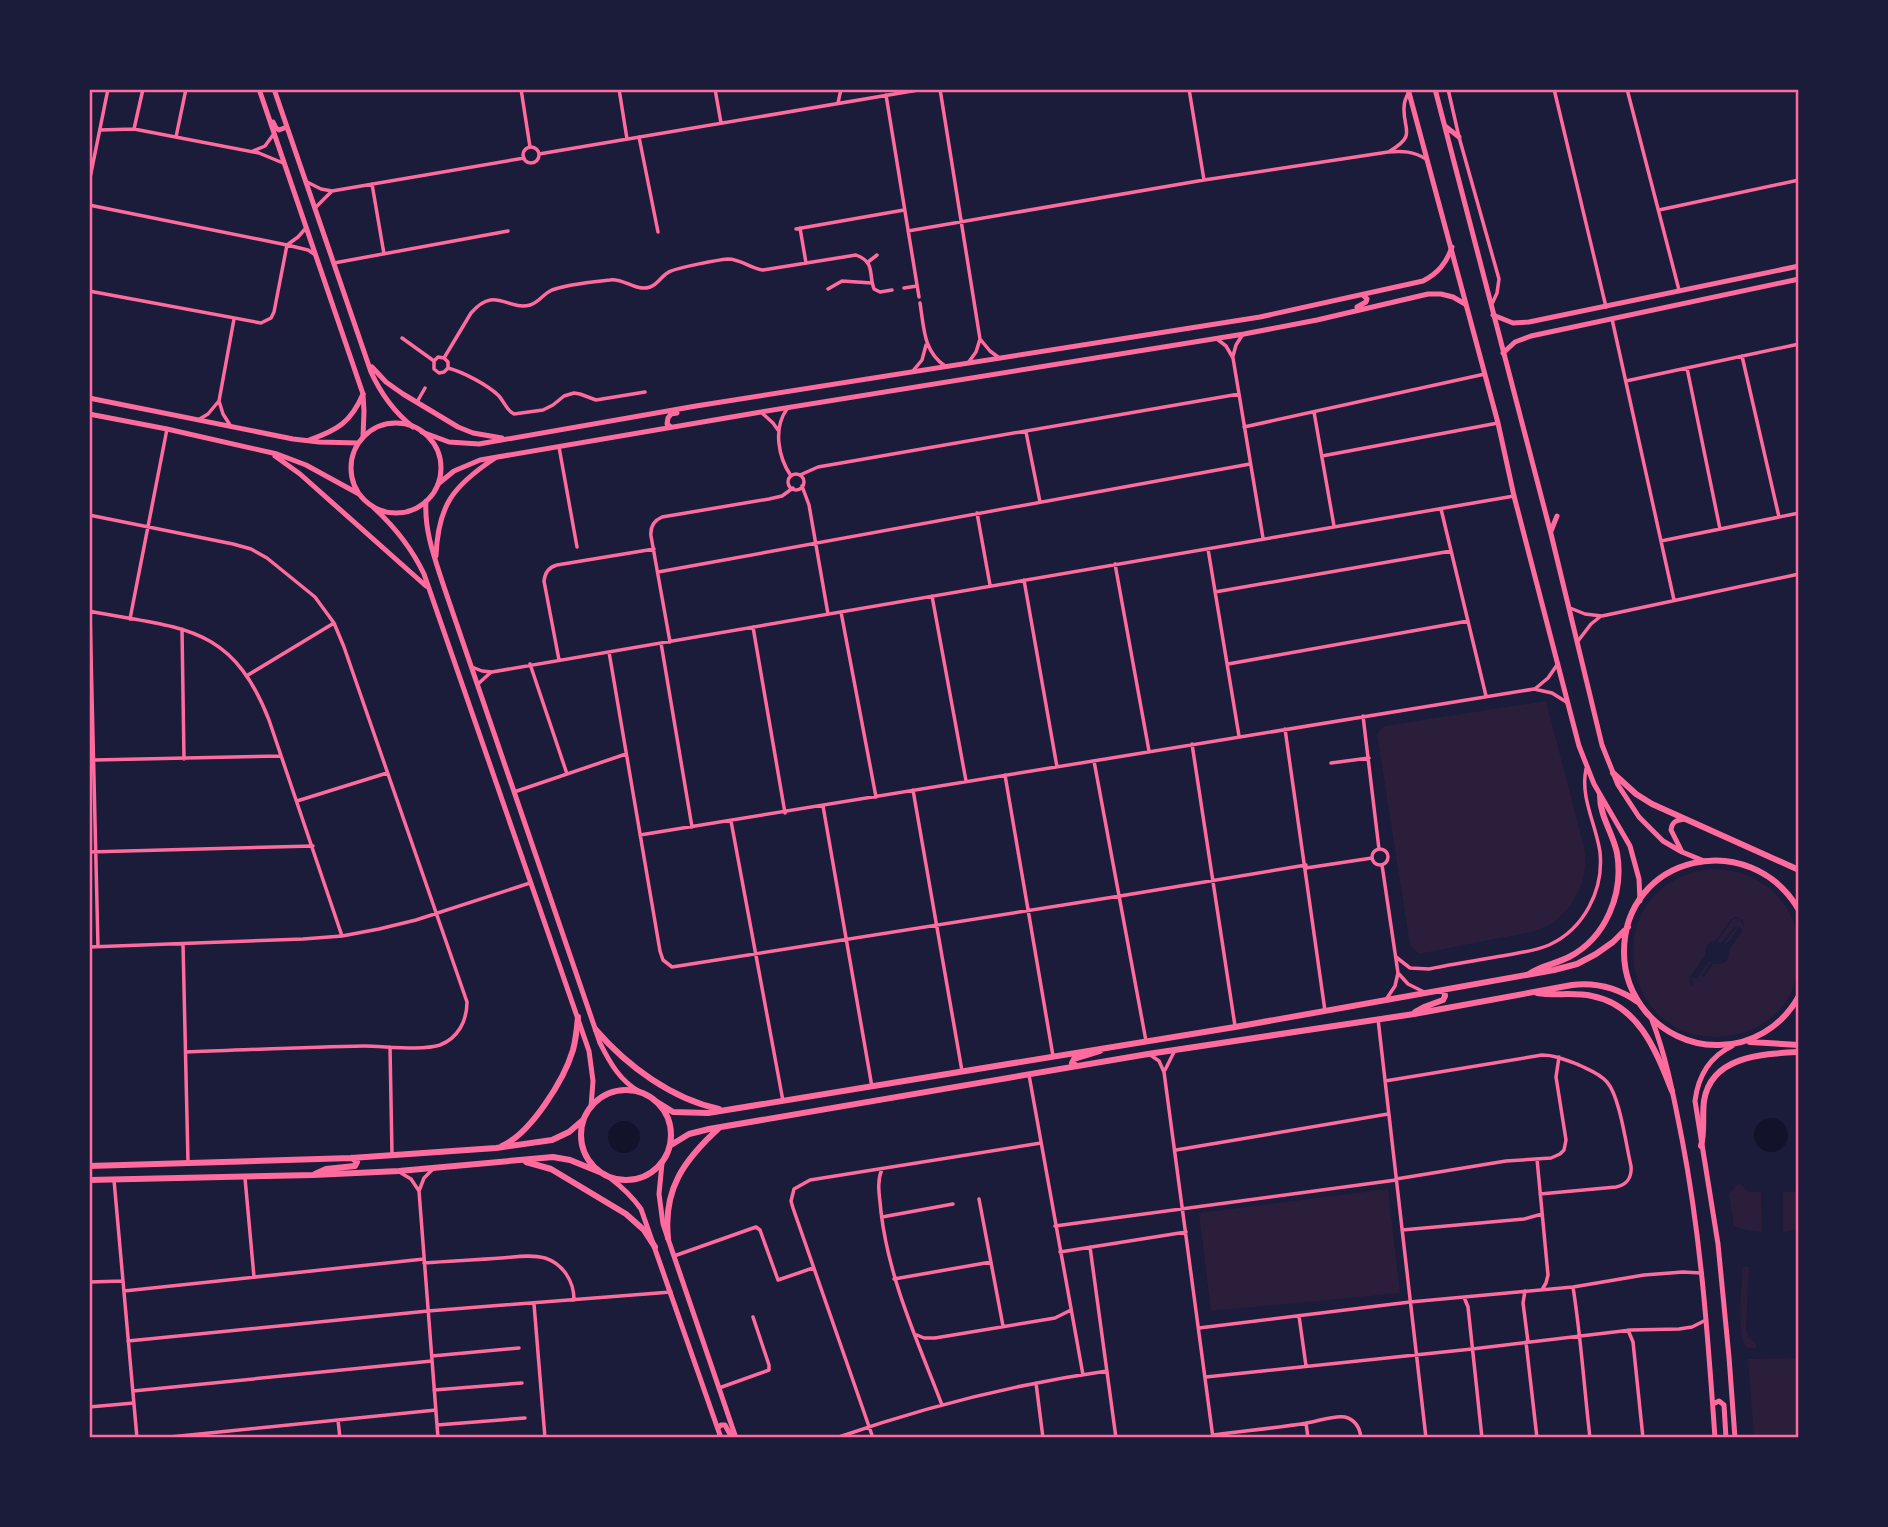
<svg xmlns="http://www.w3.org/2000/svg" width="1888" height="1527" font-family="Helvetica,sans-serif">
  <rect width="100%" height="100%" fill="#1b1b3a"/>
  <!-- green -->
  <path fill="#2a1e3b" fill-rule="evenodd" d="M1546 701 1584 847C1590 881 1571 919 1537 930 1522 935 1505 937 1489 940 1466 945 1442 949 1419 954L1410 945 1377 734 1384 726Z
    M1709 869C1822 867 1831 1024 1726 1036 1618 1048 1594 885 1709 869ZM1736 917 1743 920 1744 927 1740 919H1733L1717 942H1722L1735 926 1737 927 1724 943 1726 945 1739 927 1743 930 1729 950 1728 959 1722 964H1713L1704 977H1701L1711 962 1709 961 1697 979 1692 976 1693 986 1690 983V977L1705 956 1706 947 1710 942 1716 940 1731 919Z
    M1739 1183 1749 1192H1761L1762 1232 1746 1230 1734 1226 1729 1194Z
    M1799 1188V1229L1783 1232V1192H1795Z
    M1388 1189 1400 1293 1211 1311 1199 1213Z
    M1743 1267H1749L1746 1329 1748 1337 1756 1344V1349L1746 1347C1736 1334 1742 1285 1743 1267Z
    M1799 1358V1438H1754L1748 1359Z"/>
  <!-- water -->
  <path fill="#12122b" d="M1754 1135a17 17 0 1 1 34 0a17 17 0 1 1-34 0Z
    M608 1137a16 16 0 1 1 32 0a16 16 0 1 1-32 0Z"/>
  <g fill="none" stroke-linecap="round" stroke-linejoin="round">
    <!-- minor -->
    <path stroke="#ff6b9d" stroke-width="3.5" d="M521 89 530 147
      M619 89 627 139
      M715 89 721 123
      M940 89 980 339 976 352 968 363
      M1189 89 1204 180
      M1448 89 1459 137 1499 279 1497 293 1492 304
      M1554 89 1606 307
      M1627 89 1679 290
      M886 95 919 297
      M838 103 841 89
      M134 129 143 89
      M100 130 134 129 259 153 283 163
      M176 137 186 89
      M639 137 658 232
      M523 155a8 8 0 1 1 16 0a8 8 0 1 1-16 0Z
      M253 151 265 146 273 135
      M1390 151C1417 135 1403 130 1404 108 1404 102 1406 97 1409 92
      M539 154 924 89
      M307 182 321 189 332 191 524 158
      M89 183 108 89
      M372 184 384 254
      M89 205 287 245 308 250 314 254
      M315 208 331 192
      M1659 210 1799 180
      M800 228 806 263
      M796 229 904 210
      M908 231 1204 180 1388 152C1403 151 1413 151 1426 159
      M287 245 298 237 306 228
      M868 262 877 255
      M334 263 508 231
      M904 288 917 286
      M828 289 842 281 872 283
      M89 291 261 323 271 318 274 312 287 245
      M920 303C924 327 923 351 945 366
      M1612 319 1674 600
      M402 338 434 361
      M980 339 990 351 998 357
      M1217 339 1226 346 1233 358 1263 538
      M1233 356 1236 345 1243 334
      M1742 356 1779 517
      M444 358 448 362V368L444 372 439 373 434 369V361L438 357 444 358 471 313C495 285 507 311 530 305 538 303 543 294 552 290 568 284 592 282 610 280 624 278 636 292 650 287 659 284 662 274 671 271 681 267 717 260 728 259 741 259 751 269 763 270L856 255C876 263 868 273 874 289L880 292 892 290
      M448 368C463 372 488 385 499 396 505 403 506 410 514 414L543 410 553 405 564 396 574 393 580 394 596 400 645 392
      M1687 368 1720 529
      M912 372 922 360 926 345
      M1626 381 1799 344
      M417 402 425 388
      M787 409C773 428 778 457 791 476
      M1314 412 1334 526
      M762 413 773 423 778 430
      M198 420 208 414 218 402
      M230 425 223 414 219 401 234 319
      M1244 427 1485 374
      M1026 432 1040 502
      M559 447 577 547
      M1322 456 1498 423
      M788 482a8 8 0 1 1 16 0a8 8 0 1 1-16 0Z
      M800 475 818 467 1239 394
      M802 486 809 505 828 614
      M1441 509 1486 696
      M977 513 990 585
      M89 515 233 544 251 549 267 558 315 597 334 623 344 647 467 1002C467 1021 458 1038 440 1045 421 1051 385 1046 364 1046 305 1047 245 1050 186 1052
      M1661 541 1799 513
      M1208 549 1239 736
      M1115 564 1149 751
      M658 572 1250 464
      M1024 580 1057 767
      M1215 592 1451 551
      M932 596 966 781
      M1570 608 1585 614 1602 616 1799 574
      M89 611C179 629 231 622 269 720L342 936
      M90 611 98 947
      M841 612 876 797
      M130 619 167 429
      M753 627 785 813
      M182 629 184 759
      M1578 641 1591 624 1601 616
      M670 642 651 536C650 527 653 521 662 517L769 499 782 496 793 488
      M661 643 692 827
      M609 652 660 951 663 960 672 967 1120 896 1306 865
      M559 660 544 581C545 572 549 567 557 565L654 549
      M530 664 567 774
      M1228 664 1468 621
      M472 667 482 671 492 672 1514 496
      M248 675 334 623
      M478 684 490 673
      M1536 688 1548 678 1557 665
      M1363 716 1379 849
      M1285 729 1325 1011
      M1192 744 1235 1026
      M94 760 281 756
      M1094 761 1146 1041
      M1331 763 1369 758
      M1005 775 1053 1056
      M913 790 962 1071
      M514 792 626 754
      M297 801 387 773
      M823 806 872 1087
      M731 821 783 1101
      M640 835 1534 689 1552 693 1568 703
      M1372 857a8 8 0 1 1 16 0a8 8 0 1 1-16 0Z
      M89 852 313 846
      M1382 865 1398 973 1395 986 1387 998
      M1306 868 1372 858
      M183 944 188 1162
      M89 947 303 939 342 936 379 929 416 920 530 883
      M1396 957 1410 968 1429 969C1453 964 1478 960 1502 956 1518 953 1535 951 1549 945 1584 929 1604 890 1600 852 1596 824 1580 798 1586 769
      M1399 974 1408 984 1424 992
      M1378 1019 1426 1438
      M390 1047 392 1155
      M1149 1054 1159 1061 1164 1072 1213 1438
      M1165 1070 1174 1052
      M1029 1075 1083 1375
      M1385 1081 1542 1055C1555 1055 1566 1060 1579 1065 1589 1070 1599 1073 1607 1082 1620 1097 1626 1145 1631 1166 1632 1177 1627 1185 1616 1187L1540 1194
      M1176 1150 1388 1114
      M1537 1159 1548 1275 1546 1283 1543 1288
      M433 1169 424 1178 419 1191 438 1438
      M882 1169C876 1183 880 1197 881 1212 889 1280 918 1342 942 1405
      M401 1173 411 1179 419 1191
      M245 1178 254 1277
      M1396 1179 1506 1161 1551 1158 1560 1154 1564 1150 1566 1140 1556 1077 1559 1057
      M114 1180 137 1438
      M979 1199 1003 1326
      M882 1217 953 1204
      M1055 1226 1396 1180
      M1402 1230 1524 1219 1542 1214
      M1090 1247 1116 1438
      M1060 1252 1186 1232
      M674 1256 756 1227 760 1230 778 1280 813 1268
      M424 1263C450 1261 475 1260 501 1258 515 1257 531 1254 545 1258 563 1264 574 1281 574 1300
      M894 1279 991 1262
      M89 1282 123 1281
      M1573 1287C1581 1337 1584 1387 1590 1438
      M124 1291 424 1259
      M1525 1291 1523 1303 1528 1342
      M1464 1297 1468 1307 1482 1438
      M534 1304 545 1438
      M1299 1316 1306 1366
      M1199 1328 1410 1302 1573 1287 1644 1275 1683 1272 1701 1273
      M1628 1330 1633 1342 1643 1438
      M917 1335 924 1338H935L1055 1318 1071 1310
      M128 1341 428 1311 671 1292
      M1526 1342 1537 1438
      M432 1356 519 1348
      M1206 1377 1472 1349 1631 1330 1679 1329 1692 1327 1706 1320
      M1036 1383 1043 1438
      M719 1388 769 1370V1365L753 1317
      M434 1390 522 1383
      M133 1391 432 1361
      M89 1407 134 1403
      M338 1420 340 1438
      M1306 1423 1308 1438
      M437 1425 525 1418
      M1213 1435C1244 1431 1276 1428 1307 1423 1319 1421 1334 1415 1345 1417 1356 1420 1360 1428 1361 1438
      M160 1438 436 1410
      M836 1438C924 1407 1015 1384 1107 1371
      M873 1438 793 1208 791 1201 794 1189 810 1180 1041 1143"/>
    <!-- tertiary -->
    <path stroke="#ff6b9d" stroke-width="5" d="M259 89 363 394 364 411 363 437
      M274 89 371 372C381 394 394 412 413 427
      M273 122 276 128 279 130 287 127
      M1357 307 1366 302 1367 299 1363 295
      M1493 315 1513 323 1529 322 1799 266
      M1503 353 1515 342 1531 336 1799 279
      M372 367 386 382 403 394 458 427 473 433 502 438
      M671 427 667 424 668 418 671 414 677 413
      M422 432 449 442 479 444 696 406 1260 317 1423 281C1438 273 1446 264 1452 247
      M438 484 454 471 480 460 761 412 1244 334 1317 320 1428 294H1441L1453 297 1465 304"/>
    <!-- secondary -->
    <path stroke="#ff6b9d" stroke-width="5" d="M1408 89 1498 423 1514 496 1579 746 1594 784 1630 846 1639 879 1640 901
      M1435 89 1551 534 1602 745 1618 785 1639 817 1663 841 1682 852 1704 861
      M1445 126 1459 137
      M89 398 293 439 319 442 358 443
      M89 414 167 429 277 454 306 465 359 494
      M351 468a45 45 0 1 1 90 0a45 45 0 1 1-90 0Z
      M309 440C338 430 351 422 363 394
      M275 456 300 474 426 586
      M426 501C424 531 435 559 444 587L600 1043C610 1063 620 1081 640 1092
      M373 507C395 527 411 547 424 574L589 1051 593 1081 591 1107
      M1551 531 1557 516
      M436 556C438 505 453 486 495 458
      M1682 852 1671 830C1672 821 1677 820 1685 819
      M1652 1020C1667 1059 1674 1099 1682 1139 1701 1238 1708 1338 1715 1438
      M1732 1046C1709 1057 1698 1077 1695 1101L1718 1244 1729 1357 1735 1438
      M662 1163 659 1194 663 1224 736 1438
      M609 1177C622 1187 632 1196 641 1209L721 1438
      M1713 1404 1719 1401 1724 1405 1726 1438
      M718 1428 721 1425H725L732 1438"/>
    <!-- primary -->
    <path stroke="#ff6b9d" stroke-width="6" d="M1613 773 1636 794 1652 804 1799 870
      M1799 910C1750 826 1624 855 1624 952 1624 974 1632 995 1646 1012 1663 1032 1689 1045 1716 1045 1750 1046 1782 1027 1799 996
      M1529 974C1542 965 1556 964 1569 957 1606 938 1624 893 1617 853 1613 833 1600 817 1600 796
      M1537 993C1556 996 1574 992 1592 996 1639 1005 1656 1051 1672 1091
      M1415 1012 1424 1007 1443 1000 1445 996 1444 990
      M596 1030C627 1066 672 1099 719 1109
      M1750 1042 1799 1045
      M1077 1066 1072 1063 1074 1059 1100 1051
      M581 1135a45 45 0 1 1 90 0a45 45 0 1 1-90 0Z
      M657 1102 673 1112 708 1113 1235 1027 1554 970 1577 964 1596 954 1613 942 1628 927
      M671 1145 689 1134 709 1129 1148 1054 1414 1014 1572 985C1597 982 1618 988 1638 1002
      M502 1146C531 1133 564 1080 573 1050 576 1039 577 1028 578 1017
      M1701 1146C1705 1131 1702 1116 1704 1101 1711 1056 1762 1054 1799 1052
      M526 1162 551 1169 626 1214 644 1230 655 1247
      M89 1166 351 1158 496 1148 552 1140 569 1132 583 1120
      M315 1174 326 1169 355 1166 357 1162 352 1158
      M89 1180 313 1175 399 1171 553 1157 570 1160 602 1173
      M668 1238C663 1189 684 1160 719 1128"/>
  </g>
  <!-- border -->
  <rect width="1888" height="1527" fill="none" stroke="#1b1b3a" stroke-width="182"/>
  <rect x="91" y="91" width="1706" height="1345" fill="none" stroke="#ff6b9d" stroke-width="2.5"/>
</svg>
